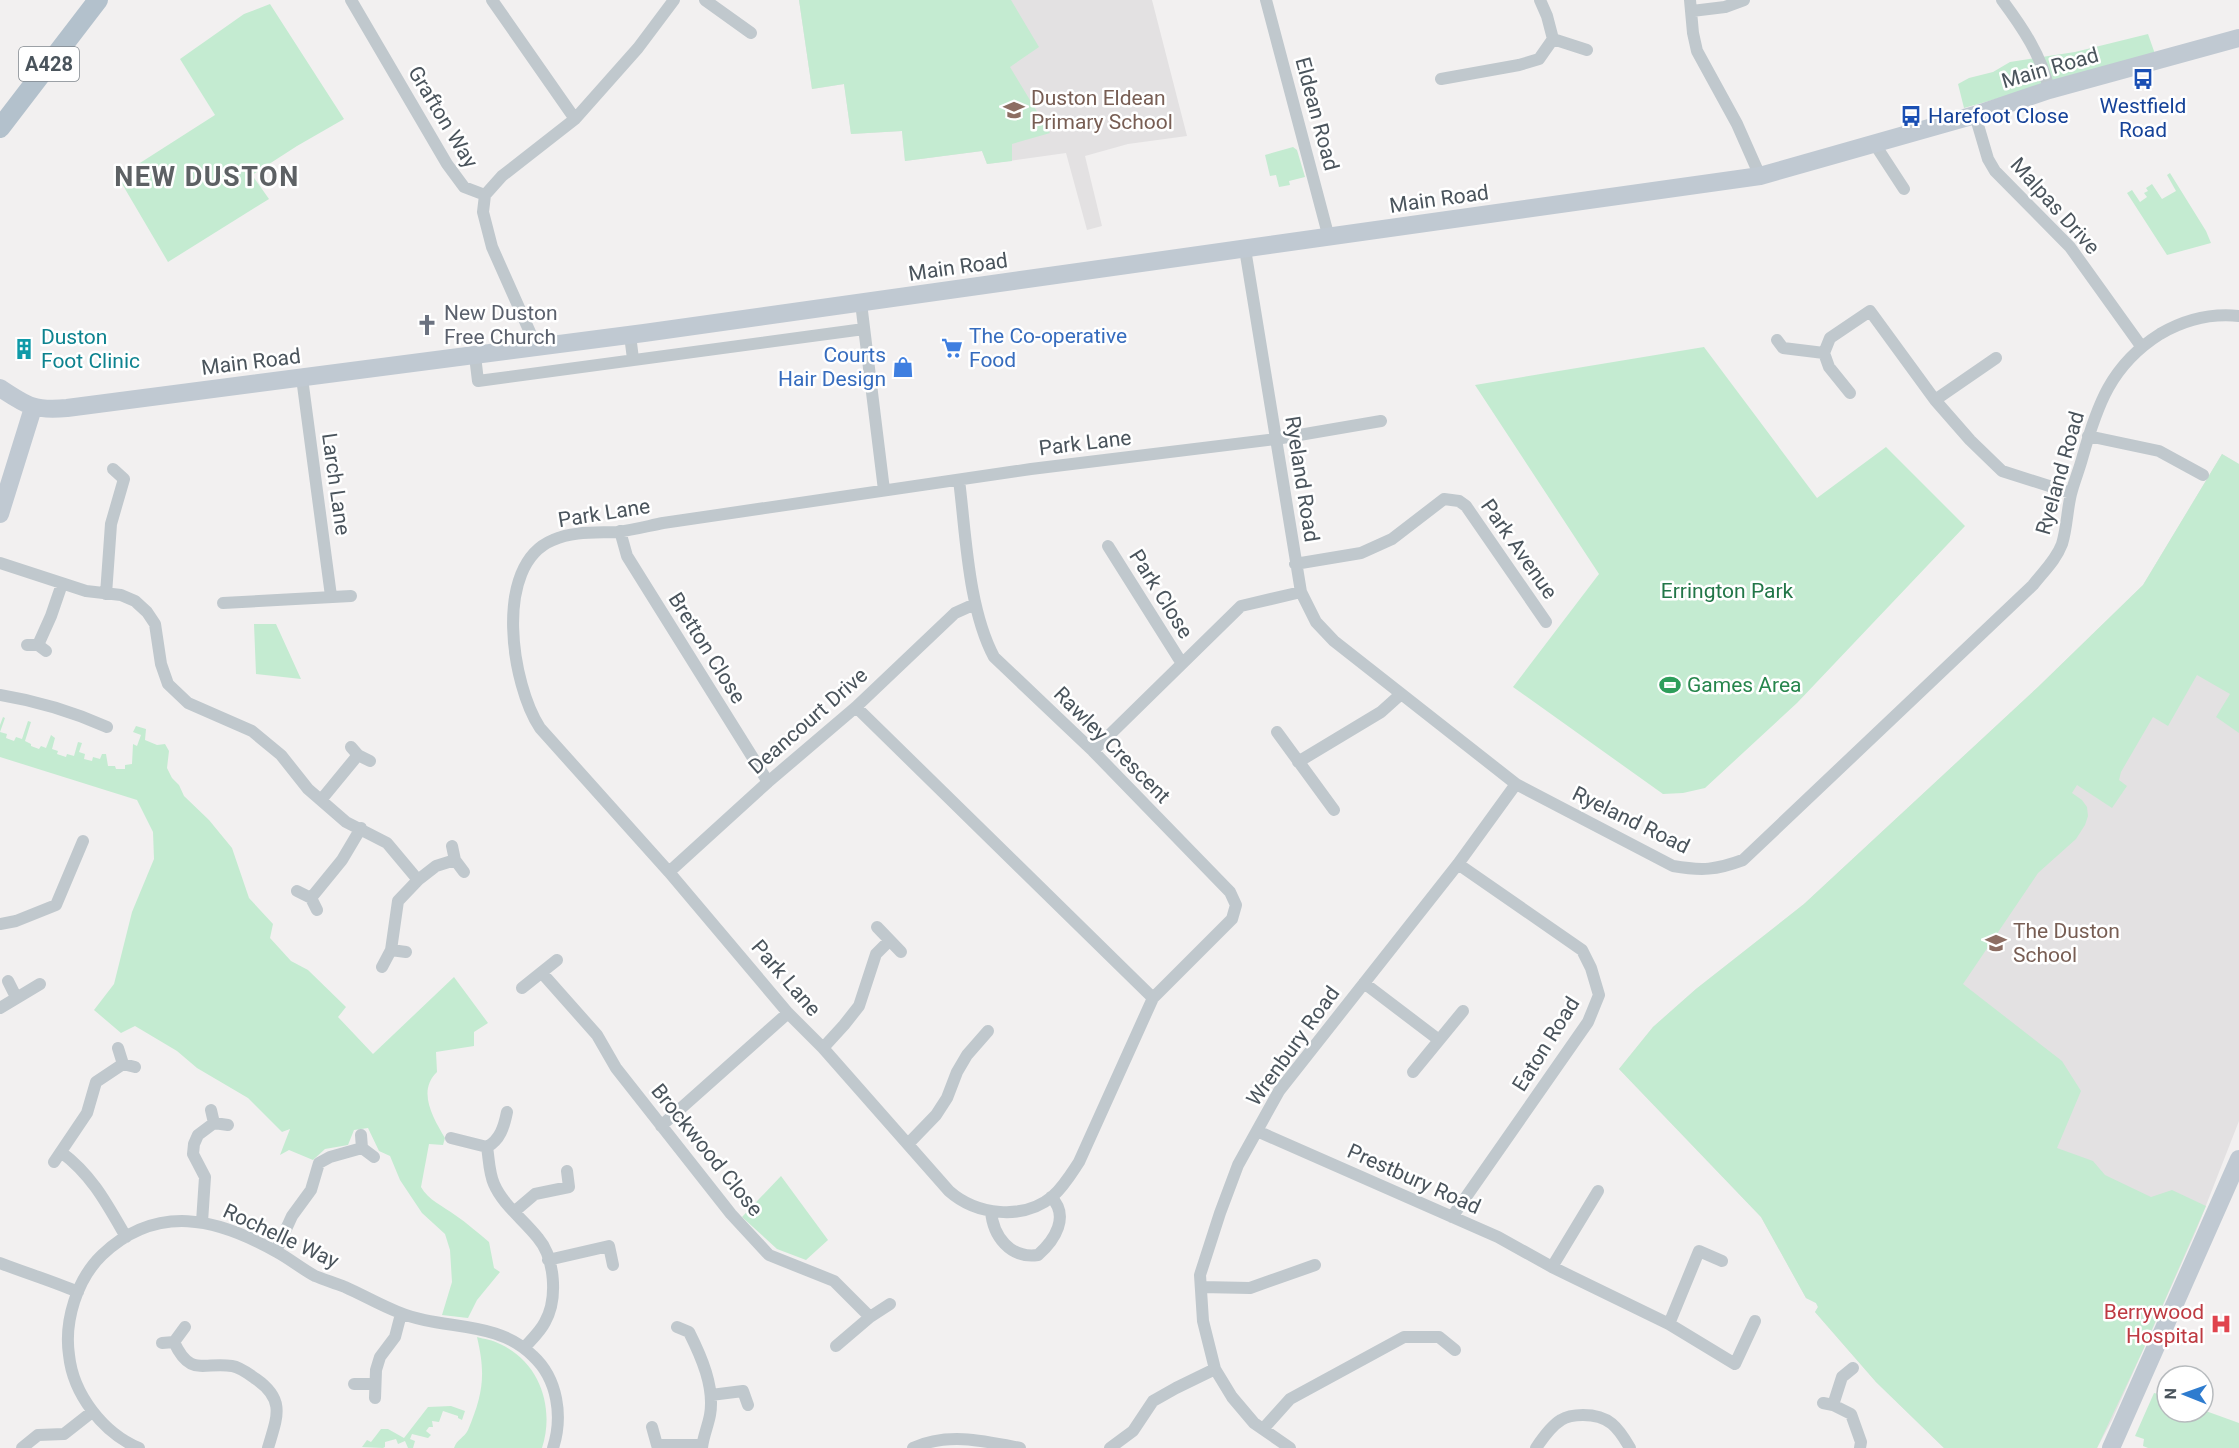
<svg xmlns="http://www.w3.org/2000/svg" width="2239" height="1448" font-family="Roboto,sans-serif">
  <rect width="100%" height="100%" fill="#f2f0f0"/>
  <!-- education -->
  <path fill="#e3e1e2" d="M799 0H1152L1187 136 1128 144 1085 156 1102 226 1087 230 1066 153 987 164 982 151 905 161 902 131 851 134 844 84 812 89Z
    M2222 454 2239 464V1121L2196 1231 2112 1420 2097 1448H1944L1876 1382 1815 1312 1818 1307 1816 1303 1806 1298 1761 1217 1619 1069 1653 1027 1696 989 1804 904 2038 687 2143 585Z"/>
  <!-- green -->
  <path fill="#c4ebd1" d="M799 0H1011L1039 47 1010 67 1050 133 1012 144V161L987 164 982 151 905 161 902 131 851 134 844 84 812 89Z
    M270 4 344 119 297 146 252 175 269 199 168 262 118 177 215 115 180 59 244 14Z
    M2148 34 2155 54 1964 108 1958 84 1969 78 1993 72 2010 62 2075 52Z
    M1293 147 1297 150 1305 177 1289 181 1290 185 1279 187 1276 175 1270 176 1265 155Z
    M2170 173 2206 231 2211 243 2167 255 2127 193 2132 190 2140 202 2147 197 2144 193 2148 191 2146 188 2152 184 2162 199 2176 191 2167 175Z
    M1704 347 1817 498 1886 447 1965 526 1797 703 1705 788 1683 793 1663 794 1513 687 1599 574 1475 385Z
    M2222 454 2239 464V733L2216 717 2230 694 2197 675 2168 726 2153 717 2121 772 2119 780 2127 786 2112 808 2077 785 2072 793 2082 800 2087 807 2088 816 2085 825 2076 839 2038 873 1963 984 2062 1061 2081 1091 2057 1148 2093 1161 2105 1175 2151 1197 2172 1190 2206 1206 2143 1350 2097 1448H1944L1876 1382 1815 1312 1818 1307 1816 1303 1806 1298 1761 1217 1619 1069 1653 1027 1696 989 1804 904 2038 687 2143 585Z
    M254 624H276L301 679 256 674Z
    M3 717 5 718 0 732 7 734 6 738 14 741 16 737 22 739 28 721 31 722 25 741 31 744V746L39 749 41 746 46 748 51 735 55 738 52 749 58 751 57 754 66 757 67 754 74 756 78 742 82 743 79 752 85 754 84 759 92 761 93 757 100 759 102 754H106L108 766H115L116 769H125V765L132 764 133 744 137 746 141 735 133 732 136 726 146 729 145 740 157 745 165 744 169 751 167 768 172 778 179 785 184 796 209 820 232 848 249 898 273 924 270 938 291 961 308 970 346 1007 338 1017 373 1054 454 977 488 1023 474 1032V1046L436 1052 437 1072C417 1091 433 1118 445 1138L443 1145 429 1144 421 1187C428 1200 443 1206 455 1215 467 1223 478 1233 489 1242L494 1268 500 1272 477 1300 468 1318 442 1315 452 1282 450 1250 445 1234 422 1213 400 1180 390 1156 379 1151 368 1128 354 1130 348 1145 325 1149 313 1160 289 1150 280 1155 290 1129 282 1132 248 1098 197 1068 177 1051 135 1026 121 1033 94 1010 114 984 132 912 154 859 153 832 137 800 0 757V725Z
    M781 1176 828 1240 806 1260 777 1249 742 1217Z
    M477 1337C484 1339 493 1340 500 1344 540 1362 555 1408 542 1448H454C457 1439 464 1438 468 1430 483 1394 486 1375 477 1337Z
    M2154 1393 2167 1396V1412H2203V1410L2239 1423V1448H2148L2143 1446 2144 1439 2135 1436Z
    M451 1406 465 1411 462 1420 458 1418V1416L443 1411 439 1422 432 1421 433 1427H429L426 1431 431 1435 428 1438 412 1434 410 1439 415 1441 413 1448H408L405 1441 398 1444 396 1439 385 1442V1447L383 1448 362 1447 367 1440 371 1442 381 1429H388L404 1438 428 1407Z"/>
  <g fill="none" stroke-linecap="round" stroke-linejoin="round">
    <!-- street -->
    <path stroke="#c0c8cd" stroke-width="12" d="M351 0 447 164 464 187 485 195
      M492 0 575 119
      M705 0 751 33
      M1266 0 1329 238
      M1540 0 1547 16 1553 39 1587 50
      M1690 0 1693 33 1697 51 1737 124 1760 176
      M2002 0C2022 27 2042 56 2049 90
      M1692 11 1725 7 1744 0
      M1441 79 1519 65 1539 59 1553 39
      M1975 115 1988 159 1995 171 2070 247 2141 346
      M1874 143 1904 189
      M485 195 502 176 575 119 638 48 674 0
      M485 195 483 212 492 247 537 348
      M1245 249 1301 592 1316 622 1334 641 1516 784 1673 866C1702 871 1716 870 1743 860L2033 585C2043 572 2056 560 2062 544 2067 528 2067 510 2071 494 2074 482 2079 470 2082 459 2097 405 2111 365 2160 334 2184 320 2211 313 2239 316
      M861 303 884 490
      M630 335 633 359
      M1777 340 1783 348 1824 353
      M475 356 478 381 864 329
      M302 378 331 596
      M1850 393 1829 367 1824 353 1830 338 1870 311 1935 400 1970 440 2002 471 2071 493
      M1935 400 1996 358
      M2088 436 2159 451 2203 475
      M620 531 627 556 768 782
      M1108 546 1181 662
      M0 563 86 591 121 595 135 601 147 612 155 624 161 664 168 684 188 703 252 731 281 755 308 789 346 822 387 843 418 880 398 901 391 950 382 967
      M1295 564 1361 553 1392 539 1444 499 1459 501 1466 506 1546 622
      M106 594 111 524 124 479 113 469
      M223 603 351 596
      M27 645H38L46 651
      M38 645 51 616 62 584
      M0 695C37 701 73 712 107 727
      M856 707 1153 998 1232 919 1236 905 1230 892 1093 751 994 657C968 608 966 535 959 480
      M1277 732 1334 810
      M351 747 358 755 370 761
      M1093 751 1241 606 1301 592
      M1298 762 1381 712 1401 694
      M321 800 358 755
      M452 846 455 860 464 872
      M669 872 768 782 856 707 955 613 975 604
      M418 880 436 866 455 860
      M297 891 311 898 342 860 361 828
      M311 898 317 910
      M0 924 16 921 56 905 83 841
      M877 927 901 952
      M391 950 406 952
      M542 973 597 1035 616 1068 731 1214 769 1255 834 1281 870 1317
      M8 981 16 997
      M1364 983 1439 1040
      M522 988 557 960
      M1153 998 1079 1162C1071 1174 1064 1186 1053 1196 1023 1221 976 1215 949 1191L823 1048 788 1013 669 872 540 728C512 686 492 565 553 540 573 531 597 533 617 532 633 530 648 526 663 523L1031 469 1276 439 1381 421
      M0 1008 40 984
      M118 1048 123 1064 135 1067
      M823 1048 844 1025 859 1006 876 954 889 941
      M1413 1072 1463 1011
      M211 1110 214 1123
      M661 1126 788 1013
      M1257 1131 1498 1237 1552 1267 1669 1324 1735 1364 1755 1321
      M361 1135 362 1148 374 1157
      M451 1138 487 1147C500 1140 504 1127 507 1112
      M908 1144 936 1115 947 1098 957 1072 967 1055 988 1031
      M487 1147C489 1159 489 1173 494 1184 503 1205 524 1220 538 1238 555 1258 558 1299 545 1322 540 1332 531 1340 524 1348
      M61 1152C92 1175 107 1204 126 1237
      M54 1162 87 1113 96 1082 123 1064
      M515 1211 535 1194 569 1187 567 1171
      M991 1211C993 1236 1010 1259 1038 1255 1055 1240 1070 1216 1051 1197
      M1452 1217 1588 1022 1599 995 1591 968 1582 950 1458 864
      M202 1222 205 1177 193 1154 194 1144 198 1135 214 1123 228 1125
      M276 1251 292 1216 311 1190 319 1163 330 1157 362 1148
      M548 1260 609 1246 613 1265
      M0 1263C26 1273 52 1281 78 1292
      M1552 1267 1598 1191
      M1201 1287 1250 1288 1315 1265
      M1669 1324 1699 1251 1722 1261
      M677 1327 689 1332C701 1356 715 1387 710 1415 708 1426 703 1437 702 1448
      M174 1342C190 1377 203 1362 232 1366 240 1367 249 1374 256 1379 286 1400 277 1417 268 1448
      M162 1343 174 1342 185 1327
      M836 1346 870 1317 890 1304
      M354 1384H374
      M711 1395 743 1391 748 1405
      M375 1398 376 1370 380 1357 395 1337 401 1314
      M1823 1403 1833 1405 1851 1414 1861 1442 1860 1448
      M1833 1405 1842 1377 1853 1368
      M652 1427 657 1445H702
      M1263 1429 1290 1399 1404 1337H1439L1455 1350
      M22 1448 38 1435 64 1434 92 1412
      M139 1448C103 1433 73 1394 69 1355 64 1321 77 1279 102 1255 157 1203 217 1218 277 1252 290 1259 302 1269 315 1276 325 1280 335 1283 345 1287 363 1295 380 1305 398 1312 443 1331 496 1319 533 1356 558 1379 563 1417 553 1448
      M913 1448C947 1432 985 1441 1020 1448
      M1110 1448 1133 1431 1153 1401 1176 1388 1215 1369
      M1290 1448 1254 1423 1232 1397 1215 1369 1203 1321 1200 1275 1220 1213 1238 1165 1279 1091 1458 864 1516 784
      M1536 1448C1542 1439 1551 1426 1561 1420 1567 1416 1576 1415 1583 1415 1609 1415 1618 1427 1630 1448"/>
    <!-- secondary -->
    <path stroke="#c0c9d2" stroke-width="18" d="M0 388C27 406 34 411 67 408L644 333 1760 176 1975 115 2049 90 2239 38
      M0 514 33 408
      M2111 1448 2239 1159"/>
    <!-- primary -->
    <path stroke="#b3c1cc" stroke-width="20" d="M0 128 98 0"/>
  </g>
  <!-- icons -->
  <defs>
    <symbol id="bus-bare" viewBox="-9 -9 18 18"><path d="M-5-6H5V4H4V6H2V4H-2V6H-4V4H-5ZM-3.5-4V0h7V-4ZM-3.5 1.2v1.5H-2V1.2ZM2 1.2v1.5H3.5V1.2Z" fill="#1a4fb4" stroke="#fff" stroke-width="2.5" paint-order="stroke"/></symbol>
    <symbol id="school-bare" viewBox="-9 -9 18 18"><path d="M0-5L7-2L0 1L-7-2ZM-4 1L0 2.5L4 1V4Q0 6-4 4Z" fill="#8d6e63" stroke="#fff" stroke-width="2.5" paint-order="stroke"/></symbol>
    <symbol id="church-bare" viewBox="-9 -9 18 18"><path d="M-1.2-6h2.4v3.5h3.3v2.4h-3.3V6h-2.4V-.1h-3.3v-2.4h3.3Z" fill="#6b7280" stroke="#fff" stroke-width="2.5" paint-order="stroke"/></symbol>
    <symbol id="supermarket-bare" viewBox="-9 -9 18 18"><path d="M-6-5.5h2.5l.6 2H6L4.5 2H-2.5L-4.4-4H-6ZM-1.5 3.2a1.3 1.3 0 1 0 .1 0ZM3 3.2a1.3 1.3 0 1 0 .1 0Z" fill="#3f7fe0" stroke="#fff" stroke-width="2.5" paint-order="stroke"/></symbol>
    <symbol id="building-bare" viewBox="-9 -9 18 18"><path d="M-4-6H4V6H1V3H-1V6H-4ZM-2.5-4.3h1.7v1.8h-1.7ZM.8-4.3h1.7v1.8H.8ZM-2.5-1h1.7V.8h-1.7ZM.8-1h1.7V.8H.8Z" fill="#0f9aa8" stroke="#fff" stroke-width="2.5" paint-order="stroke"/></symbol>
    <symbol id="shop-bare" viewBox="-9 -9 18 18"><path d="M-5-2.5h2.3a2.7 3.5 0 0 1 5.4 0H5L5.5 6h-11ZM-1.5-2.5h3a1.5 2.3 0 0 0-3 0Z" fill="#3f7fe0" stroke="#fff" stroke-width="2.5" paint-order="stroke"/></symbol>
    <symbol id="stadium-bare" viewBox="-9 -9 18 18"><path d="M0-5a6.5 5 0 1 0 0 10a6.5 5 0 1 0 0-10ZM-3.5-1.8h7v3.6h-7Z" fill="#2e9e5b" stroke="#fff" stroke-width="2.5" paint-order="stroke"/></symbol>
    <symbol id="hospital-bare" viewBox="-9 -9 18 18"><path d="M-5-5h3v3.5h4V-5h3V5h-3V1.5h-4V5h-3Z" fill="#e0444e" stroke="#fff" stroke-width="2.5" paint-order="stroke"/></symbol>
  </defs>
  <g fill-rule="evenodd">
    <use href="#bus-bare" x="2128" y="64" width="30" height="30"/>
    <use href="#school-bare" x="999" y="95" width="30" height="30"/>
    <use href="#bus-bare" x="1896" y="101" width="30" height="30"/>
    <use href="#church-bare" x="412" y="310" width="30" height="30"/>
    <use href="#supermarket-bare" x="937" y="333" width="30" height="30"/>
    <use href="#building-bare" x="9" y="334" width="30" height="30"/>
    <use href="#shop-bare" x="888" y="352" width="30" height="30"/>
    <use href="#stadium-bare" x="1655" y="670" width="30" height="30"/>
    <use href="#school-bare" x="1981" y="928" width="30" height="30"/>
    <use href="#hospital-bare" x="2206" y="1309" width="30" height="30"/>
  </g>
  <g text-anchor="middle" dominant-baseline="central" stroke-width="5" stroke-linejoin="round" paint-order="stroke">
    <!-- shield labels -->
    <rect fill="#fff" stroke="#80878d" stroke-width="1.5" x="19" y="47" width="60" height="34" rx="4.5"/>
    <g font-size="20" font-weight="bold" fill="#4a545c">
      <text x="49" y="64">A428</text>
    </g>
    <!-- street labels -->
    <g font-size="21" fill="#4a545c" stroke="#fff">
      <text transform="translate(2050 68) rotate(-16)">Main Road</text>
      <text transform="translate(1317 114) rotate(75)">Eldean Road</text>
      <text transform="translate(443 117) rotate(59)">Grafton Way</text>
      <text transform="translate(1439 199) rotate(-8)">Main Road</text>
      <text transform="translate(2055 206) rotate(48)">Malpas Drive</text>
      <text transform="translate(958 267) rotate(-8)">Main Road</text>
      <text transform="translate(251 362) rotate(-7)">Main Road</text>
      <text transform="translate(1085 443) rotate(-7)">Park Lane</text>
      <text transform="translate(2060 473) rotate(-74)">Ryeland Road</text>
      <text transform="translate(1302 479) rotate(81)">Ryeland Road</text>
      <text transform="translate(336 484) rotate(82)">Larch Lane</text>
      <text transform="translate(604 513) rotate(-9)">Park Lane</text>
      <text transform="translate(1519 549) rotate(55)">Park Avenue</text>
      <text transform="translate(1161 594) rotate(58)">Park Close</text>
      <text transform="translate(707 648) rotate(58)">Bretton Close</text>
      <text transform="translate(808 721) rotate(-41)">Deancourt Drive</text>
      <text transform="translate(1112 745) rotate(45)">Rawley Crescent</text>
      <text transform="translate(1631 820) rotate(26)">Ryeland Road</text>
      <text transform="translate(786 978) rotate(49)">Park Lane</text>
      <text transform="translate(1546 1044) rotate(-58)">Eaton Road</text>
      <text transform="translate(1293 1046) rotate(-54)">Wrenbury Road</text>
      <text transform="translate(707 1150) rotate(51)">Brockwood Close</text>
      <text transform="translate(1414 1179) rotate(24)">Prestbury Road</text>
      <text transform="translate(281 1236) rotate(25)">Rochelle Way</text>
    </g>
    <!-- education labels -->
    <g font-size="21" fill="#785e54" stroke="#fff" text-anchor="start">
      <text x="1031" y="98">Duston Eldean<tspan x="1031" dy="24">Primary School</tspan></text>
      <text x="2013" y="931">The Duston<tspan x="2013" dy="24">School</tspan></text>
    </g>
    <!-- transit labels -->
    <g font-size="21" fill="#164399" stroke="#fff">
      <text x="2143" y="106">Westfield<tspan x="2143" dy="24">Road</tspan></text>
      <text x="1928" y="116" text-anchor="start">Harefoot Close</text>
    </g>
    <!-- worship labels -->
    <g font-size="21" fill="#5b616d" stroke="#fff" text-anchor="start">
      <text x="444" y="313">New Duston<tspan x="444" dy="24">Free Church</tspan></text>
    </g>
    <!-- shop labels -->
    <g font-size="21" fill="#366cbe" stroke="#fff" text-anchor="start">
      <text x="969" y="336">The Co-operative<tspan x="969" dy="24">Food</tspan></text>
      <text x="886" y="355" text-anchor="end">Courts<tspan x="886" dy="24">Hair Design</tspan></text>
    </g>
    <!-- culture labels -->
    <g font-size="21" fill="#0d838f" stroke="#fff" text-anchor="start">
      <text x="41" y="337">Duston<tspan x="41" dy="24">Foot Clinic</tspan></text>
    </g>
    <!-- park labels -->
    <g font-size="21" fill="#227648" stroke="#fff">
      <text x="1727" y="591">Errington Park</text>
    </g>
    <!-- leisure labels -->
    <g font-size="21" fill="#27864d" stroke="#fff" text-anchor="start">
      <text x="1687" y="685">Games Area</text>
    </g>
    <!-- health labels -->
    <g font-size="21" fill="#be3a42" stroke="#fff" text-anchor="end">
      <text x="2204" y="1312">Berrywood<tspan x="2204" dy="24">Hospital</tspan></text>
    </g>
    <!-- district labels -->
    <g font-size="27" font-weight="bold" letter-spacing="1.5" fill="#5d6164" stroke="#fff">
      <text x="207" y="177">NEW DUSTON</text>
    </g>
  </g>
  <!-- north arrow -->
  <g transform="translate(2185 1394) rotate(271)"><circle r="28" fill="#ffffff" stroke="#b7bbbe" stroke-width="1.5"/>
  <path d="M0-4.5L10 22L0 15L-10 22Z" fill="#2e7ccf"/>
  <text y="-9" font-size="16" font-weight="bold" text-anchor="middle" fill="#4a545c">N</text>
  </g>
</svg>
